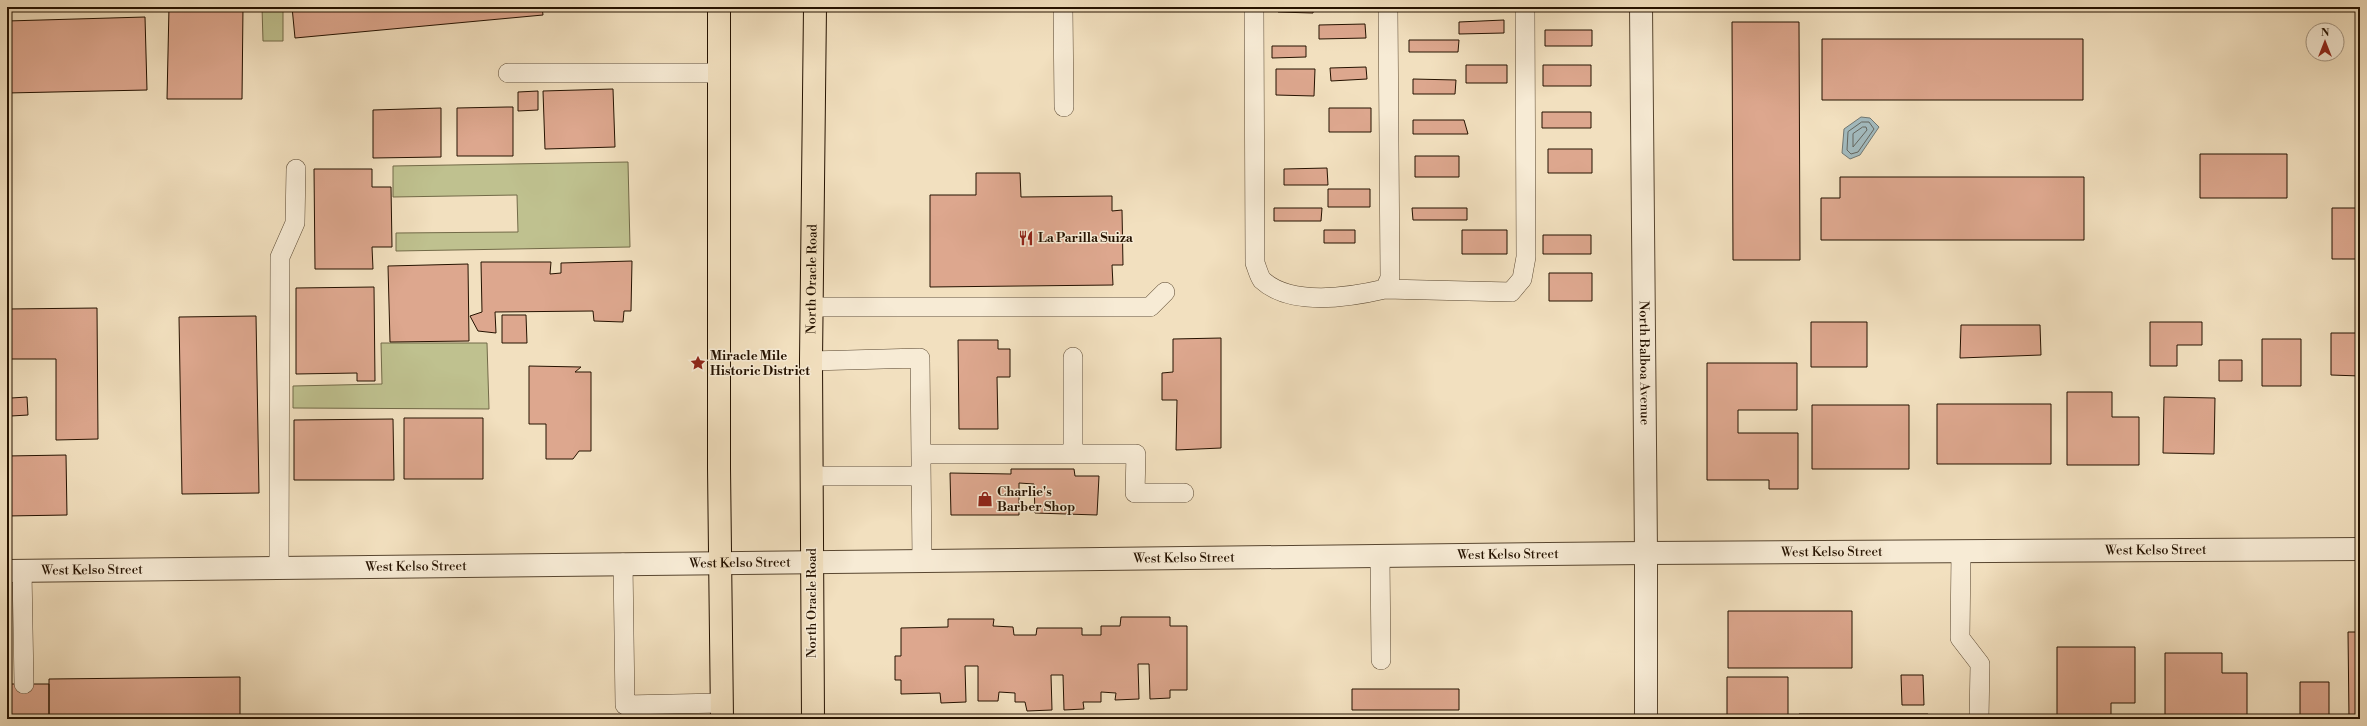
<svg xmlns="http://www.w3.org/2000/svg" width="2367" height="726" font-family="'Libre Bodoni',serif">
  <rect width="100%" height="100%" fill="#f2e0bf"/>
  <filter id="stains"><feTurbulence type="fractalNoise" baseFrequency=".005" numOctaves="4"/><feColorMatrix values="0 0 0 0 .2 0 0 0 0 .09 0 0 0 0 .02 0 0 0 .5 -.17"/></filter>
  <radialGradient id="worn" r=".72"><stop offset=".6" stop-color="#630" stop-opacity="0"/><stop offset="1" stop-color="#630" stop-opacity=".3"/></radialGradient>
  <!-- green -->
  <path fill="#bfc18f" stroke="#726a48" d="M262 7H283V41H263Z
    M628 162 630 247 396 251V233L518 232 517 195 393 197V166Z
    M381 343H487L489 409 293 408V386L382 384Z"/>
  <!-- water -->
  <path fill="#a2babe" stroke="#707772" d="M1861 117 1870 118 1879 127 1860 155 1850 159 1842 153 1844 129Z"/>
  <g fill="none" stroke-linecap="round" stroke-linejoin="round">
    <!-- shore -->
    <path stroke="#64665f" stroke-width="1" d="M1862 122H1869L1874 129 1858 152 1851 154 1847 150 1848 132Z
      M1863 127H1866L1867 130 1853 147V134Z"/>
  </g>
  <!-- building -->
  <path fill="#dda78e" stroke="#251200" d="M169 7H243L242 99H167Z
    M292 7H542L543 15 295 38Z
    M1278 7H1314L1313 13 1278 12Z
    M145 17 147 90 7 93V21Z
    M1504 20V33L1459 34V22Z
    M1732 22H1799L1800 260H1733Z
    M1365 24 1366 38 1319 39V25Z
    M1545 30H1592V46H1545Z
    M1822 39H2083V100H1822Z
    M1409 40H1459L1458 52H1409Z
    M1272 46H1306V57L1272 58Z
    M1466 65H1507V83H1466Z
    M1543 65H1591V86H1543Z
    M1366 67 1367 79 1331 81 1330 68Z
    M1276 69H1315L1314 96 1276 95Z
    M1413 79 1456 80 1455 94H1413Z
    M613 89 615 147 545 149 543 91Z
    M538 91V110L518 111V92Z
    M507 107H513V156H457V108Z
    M441 108V157L373 158V110Z
    M1329 108H1371V132H1329Z
    M1542 112H1591V128H1542Z
    M1413 120H1464L1468 134H1413Z
    M1548 149H1592V173H1548Z
    M2200 154H2287V198H2200Z
    M1415 156H1459V177H1415Z
    M1327 168 1328 185H1284V169Z
    M314 169H372V187H391L392 247H372L373 269H315Z
    M976 173H1020L1021 197 1112 196V211L1122 210 1123 265H1112L1113 285 930 287V195H976Z
    M1840 177H2084V240H1821V198H1840Z
    M1328 189H1370V207H1328Z
    M1274 208H1322L1321 221H1274Z
    M1412 208H1467V220H1413Z
    M2332 208H2360V259H2332Z
    M1324 230H1355V243H1324Z
    M1462 230H1507V254H1462Z
    M1543 235H1591V254H1543Z
    M632 261 631 311H624L623 322 594 321 593 311 495 312 496 333 478 331 470 316 482 312 481 262H551L550 274 561 273V263Z
    M468 264 469 341 390 342 388 266Z
    M1549 273H1592V301H1549Z
    M374 287 375 381H357V373L296 374V288Z
    M97 308 98 439 56 440V359H7V309Z
    M502 315H526L527 343H502Z
    M256 316 259 493 182 494 179 317Z
    M1811 322H1867V367H1811Z
    M2150 322H2202V345H2177V366H2150Z
    M1961 325H2040L2041 355 1960 358Z
    M2331 333H2360V376L2331 375Z
    M1221 338V448L1176 450 1177 400H1162V373L1173 372V339Z
    M2262 339H2301V386H2262Z
    M958 340H998V349H1010V377H997L998 429H959Z
    M2219 360H2242V381H2219Z
    M1707 363H1797V410H1738V433H1798V489H1769V480H1707Z
    M529 366 581 367 575 372H591V451H579L573 459H546V424H529Z
    M2067 392H2112V417H2139V465H2067Z
    M27 397 28 415 11 416V398Z
    M2164 397 2215 398 2214 454 2163 453Z
    M1937 404H2051V464H1937Z
    M1812 405H1909V469H1812Z
    M404 418H483V479H404Z
    M393 419 394 480H294V420Z
    M66 455 67 515 7 516V456Z
    M1011 469H1074L1075 476H1099L1097 515 1035 513 1034 484 1019 483V515H951L950 473 1011 474Z
    M1728 611H1852V668H1728Z
    M1121 617H1170V626H1187V690H1170V698L1150 699 1149 664H1138L1139 699 1115 700 1116 693 1101 692V702H1083L1084 709 1064 710 1063 675H1051L1052 710 1027 711 1025 702H1015V693L999 692 998 701H978V666H965L966 702 941 703 940 693 901 694V680H895V656H901V628L948 627V619H994L993 626 1013 627 1014 635H1036L1037 628H1082V635H1101V626H1120Z
    M2348 632H2360V719H2349Z
    M2057 647H2135V703H2111V719H2057Z
    M2165 653H2222V673H2247V719H2165Z
    M1901 675H1923L1924 705H1902Z
    M240 677V719H49V679Z
    M1727 677H1788V719H1727Z
    M2300 682H2329V719H2300Z
    M7 684H49V719H7Z
    M1352 689H1459V710H1352Z
    M1799 714H1928V719H1799Z"/>
  <g fill="none" stroke-linecap="round" stroke-linejoin="round">
    <defs>
      <path id="lane" d="M1063 7 1064 107
        M1254 7 1255 263C1257 268 1259 276 1262 280 1291 307 1351 297 1385 289L1390 278 1388 7
        M508 73H719
        M1385 289 1511 292 1522 279 1526 257 1525 7
        M812 307H1150L1165 292
        M1073 357V454
        M811 361 920 358 922 561
        M921 454H1136L1135 493H1184
        M811 476H921
        M1961 552 1960 638 1980 664 1979 719
        M1380 555 1381 660
        M623 563 625 705 721 703
        M279 568 280 257 295 223 296 169
        M22 571 24 684"/>
      <g id="street">
        <path id="s1" d="M1641 7 1646 553V719"/>
        <path id="s2" d="M7 571 1646 553 2360 549"/>
      </g>
      <g id="primary">
        <path d="M719 7V468L722 719"/>
        <path id="s3" d="M813 719 811 361 815 7"/>
      </g>
    </defs>
    <!-- lane casing -->
    <use href="#lane" stroke="#584630" stroke-width="20"/>
    <!-- street casing -->
    <use href="#street" stroke="#584630" stroke-width="24"/>
    <!-- primary casing -->
    <use href="#primary" stroke="#251200" stroke-width="24"/>
    <!-- lane -->
    <use href="#lane" stroke="#f7ebd5" stroke-width="19"/>
    <!-- street -->
    <use href="#street" stroke="#f7ebd5" stroke-width="22"/>
    <!-- primary -->
    <use href="#primary" stroke="#f2e0bf" stroke-width="22"/>
  </g>
  <!-- icons -->
  <defs>
    <symbol id="restaurant-bare" viewBox="-9 -9 18 18"><path d="M-5-6h1v4h1v-4h1v4h1v-4h1v5L-1.5 .5V6h-2V.5L-5-1ZM5-6V6H3V1.5H1.5Q1.5-4 5-6Z" fill="#8f2418" stroke="#f7ebd5" stroke-width="2.5" paint-order="stroke"/></symbol>
    <symbol id="sight-bare" viewBox="-9 -9 18 18"><path d="M0-6L1.8-2.2L6-1.7L2.9 1.2L3.7 5.4L0 3.3L-3.7 5.4L-2.9 1.2L-6-1.7L-1.8-2.2Z" fill="#8f2418" stroke="#f7ebd5" stroke-width="2.5" paint-order="stroke"/></symbol>
    <symbol id="shop-bare" viewBox="-9 -9 18 18"><path d="M-5-2.5h2.3a2.7 3.5 0 0 1 5.4 0H5L5.5 6h-11ZM-1.5-2.5h3a1.5 2.3 0 0 0-3 0Z" fill="#8f2418" stroke="#f7ebd5" stroke-width="2.5" paint-order="stroke"/></symbol>
  </defs>
  <g fill-rule="evenodd">
    <use href="#restaurant-bare" x="1015" y="227" width="22" height="22"/>
    <use href="#sight-bare" x="687" y="352" width="22" height="22"/>
    <use href="#shop-bare" x="974" y="488" width="22" height="22"/>
  </g>
  <g text-anchor="middle" dominant-baseline="central" stroke-width="3" stroke-linejoin="round" paint-order="stroke">
    <!-- poi labels -->
    <g font-size="13" font-weight="bold" fill="#251200" stroke="#f7ebd5" text-anchor="start">
      <text x="1038" y="238">La Parilla Suiza</text>
      <text x="710" y="356">Miracle Mile<tspan x="710" dy="15">Historic District</tspan></text>
      <text x="997" y="492">Charlie's<tspan x="997" dy="15">Barber Shop</tspan></text>
    </g>
    <!-- street labels -->
    <g font-size="13" fill="#251200" stroke="#f7ebd5">
      <text stroke="none"><textPath href="#s3" startOffset="440">North Oracle Road</textPath></text>
      <text stroke="none"><textPath href="#s1" startOffset="356">North Balboa Avenue</textPath></text>
      <text stroke="none"><textPath href="#s2" startOffset="2149">West Kelso Street</textPath></text>
      <text stroke="none"><textPath href="#s2" startOffset="1825">West Kelso Street</textPath></text>
      <text stroke="none"><textPath href="#s2" startOffset="1501">West Kelso Street</textPath></text>
      <text stroke="none"><textPath href="#s2" startOffset="1177">West Kelso Street</textPath></text>
      <text stroke="none"><textPath href="#s2" startOffset="733">West Kelso Street</textPath></text>
      <text stroke="none"><textPath href="#s2" startOffset="409">West Kelso Street</textPath></text>
      <text stroke="none"><textPath href="#s2" startOffset="85">West Kelso Street</textPath></text>
      <text transform="translate(812 603) rotate(-90)">North Oracle Road</text>
    </g>
  </g>
  <!-- margin -->
  <rect width="2367" height="726" fill="none" stroke="#f2e0bf" stroke-width="24"/>
  <rect x="8" y="8" width="2351" height="710" fill="none" stroke="#251200" stroke-width="2"/>
  <rect x="12" y="12" width="2343" height="702" fill="none" stroke="#251200"/>
  <!-- north arrow -->
  <g transform="translate(2325 42)"><circle r="19" fill="#f7ebd5" stroke="#a39480"/>
  <path d="M0-3L7 15L0 10L-7 15Z" fill="#8f2418"/>
  <text y="-6" font-size="11" font-weight="bold" text-anchor="middle" fill="#251200">N</text>
  </g>
  <rect width="100%" height="100%" filter="url(#stains)"/>
  <rect width="100%" height="100%" fill="url(#worn)"/>
</svg>
